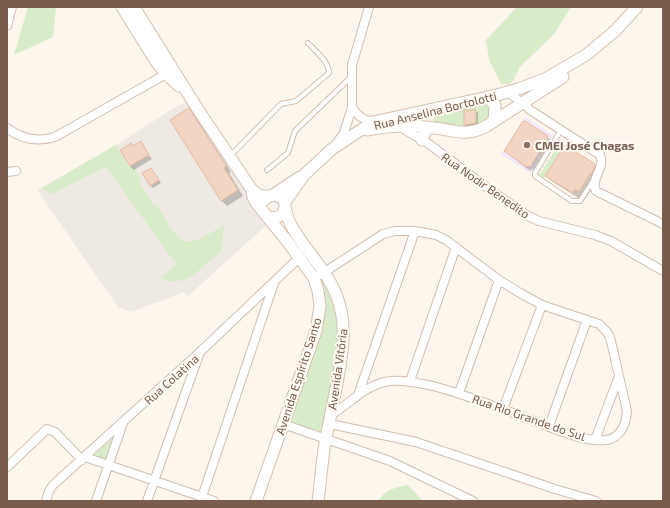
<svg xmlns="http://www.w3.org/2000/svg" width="670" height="508" font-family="'Exo 2',sans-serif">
  <rect width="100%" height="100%" fill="#fdf6ec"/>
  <!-- industrial -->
  <path fill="#efe9e4" d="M187 102 268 224 188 296 184 292 131 312 118 307 37 190 116 145 177 106Z"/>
  <!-- education -->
  <path fill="#f3e8fa" d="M525 117 553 135 529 172 501 154Z"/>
  <!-- green -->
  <path fill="#d8ecc9" d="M28 7H56L53 37 14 55Z
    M517 7H571L555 33 520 67 513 81 509 84H501L489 60 486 40Z
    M485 103 490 106 493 118 470 129 435 124C433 120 433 117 435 113Z
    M558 143 565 145 545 176 544 178 543 179 539 176 538 173H542L541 170H544L543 167 546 166 545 164 548 163 547 160 550 159V157L552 156V153H554L553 150 556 149V147L558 146Z
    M116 145 129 166 132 165 142 180 140 183 154 206 157 204C165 217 176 246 194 241 204 238 215 230 224 225L221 251C204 265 184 291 161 278L176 264 106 167 51 194 42 188Z
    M326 278 339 310 338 357 322 432 286 422 317 340 320 286Z
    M115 436 106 461 92 457Z
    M408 485 423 501H378C387 489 393 488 408 485Z"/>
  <!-- shadow -->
  <path fill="#0003" d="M189 109 194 115 231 172 229 173 243 196 227 206 222 201Z
    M475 111 478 113V126L468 127 465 125Z
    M547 136 552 142 534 170 532 169 531 171 525 167 505 151Z
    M140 143 152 159 134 170 130 166 134 147Z
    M565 146 595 165 602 172 586 198 582 195 580 199 553 182 546 176Z
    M151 169 161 183 153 188 150 185Z"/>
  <!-- building -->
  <path fill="#f3d5c3" stroke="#e6bba3" d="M189 108 226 166 224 168 238 190 221 201 170 120Z
    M464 110H476V123L464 125Z
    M523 121H525L548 136 547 137 548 138 530 167 528 166 527 167 520 163V162L504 151Z
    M141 141 149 155 130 166 120 150 131 143 133 146Z
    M565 145 595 164 593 171 591 174H590L579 192 575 189 573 193 545 176Z
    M151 168 159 180 150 186 142 173Z"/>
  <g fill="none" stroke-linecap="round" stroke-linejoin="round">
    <defs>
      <path id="lane" d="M561 130 535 173V176L572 201H580L593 181
        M229 155 235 151 281 104 296 101 329 73C329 61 315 51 308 43
        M267 170 288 153 295 131 351 77"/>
      <path id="street" d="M7 26 12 7
        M507 92 523 103 530 110 600 155C606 168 590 178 596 191L663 224
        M352 107C357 116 363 120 373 122
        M400 127 429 144 486 187 528 216 539 221 595 235 611 241 663 271
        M7 128C21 139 38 142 55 137L166 74
        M336 144 344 133 352 107V65L369 7
        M7 172 16 171
        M320 275 383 234 395 231H415L436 235 446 240 499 280 520 293 542 305 599 324 607 332 610 337 627 411C626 424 621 438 606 440 587 442 562 432 544 425 508 411 471 396 433 386 419 383 406 380 391 381 367 383 351 403 331 415
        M410 381 456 247
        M459 393 499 280
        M358 395 415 231
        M503 409 542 305
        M283 424 390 461 473 501
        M330 424 416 442 555 489 596 501
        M549 426 587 320
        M595 440 619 376
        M85 457 214 501
        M7 467 47 429 55 432 82 460
        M202 497 274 283
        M46 501 49 491 53 485 200 352 299 258
        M96 501 123 423
        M147 501 200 352"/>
      <path id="secondary" d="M122 7 155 60 165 73 179 86
        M134 7 197 108 252 190 260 196H268
        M487 97 495 105 494 121
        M367 130C388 126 413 125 434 128 454 130 465 137 485 127L563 77
        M422 140 424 134 429 127
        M252 190 253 197 257 204 287 241 314 278 318 291 320 306 316 331 256 501
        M273 195 300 177
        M264 200C271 193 279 194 285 202 286 214 278 221 267 216
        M285 202 304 175 332 149 373 122 497 95 518 89 545 79 586 55 615 31 637 7
        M285 208C287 214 288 220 291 225 304 250 327 269 337 297 348 325 342 354 337 384 333 402 330 420 326 437 322 458 321 480 318 501"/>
    </defs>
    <!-- lane casing -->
    <use href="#lane" stroke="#d1beb0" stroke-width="6"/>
    <!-- street casing -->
    <use href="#street" stroke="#d1beb0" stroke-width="10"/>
    <!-- secondary casing -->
    <use href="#secondary" stroke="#d6c0b0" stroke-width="13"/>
    <!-- lane -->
    <use href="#lane" stroke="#fff" stroke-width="4"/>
    <!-- street -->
    <use href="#street" stroke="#fff" stroke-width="8"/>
    <!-- secondary -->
    <use href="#secondary" stroke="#fff" stroke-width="11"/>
  </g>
  <!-- markers -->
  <circle fill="#8d6e63" stroke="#fffaf3" stroke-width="1.5" cx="527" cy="145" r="4"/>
  <g text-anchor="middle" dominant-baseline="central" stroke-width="4" stroke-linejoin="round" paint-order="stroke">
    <!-- street labels -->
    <g font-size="12" fill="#7a5c4d" stroke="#fffaf3">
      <text transform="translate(435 110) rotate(-14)">Rua Anselina Bortolotti</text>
      <text transform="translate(486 185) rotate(35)">Rua Nodir Benedito</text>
      <text transform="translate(337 369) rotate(-82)">Avenida Vitória</text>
      <text transform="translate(298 376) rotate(-72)">Avenida Espírito Santo</text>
      <text transform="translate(171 379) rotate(-42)">Rua Colatina</text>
      <text transform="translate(529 417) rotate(19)">Rua Rio Grande do Sul</text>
    </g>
    <!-- education labels -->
    <g font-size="12" font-weight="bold" fill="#785e54" stroke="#fffaf3" text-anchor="start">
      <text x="535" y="145">CMEI José Chagas</text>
    </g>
  </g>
  <!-- border -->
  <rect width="670" height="508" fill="none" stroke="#7a5c4d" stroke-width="16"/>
</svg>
